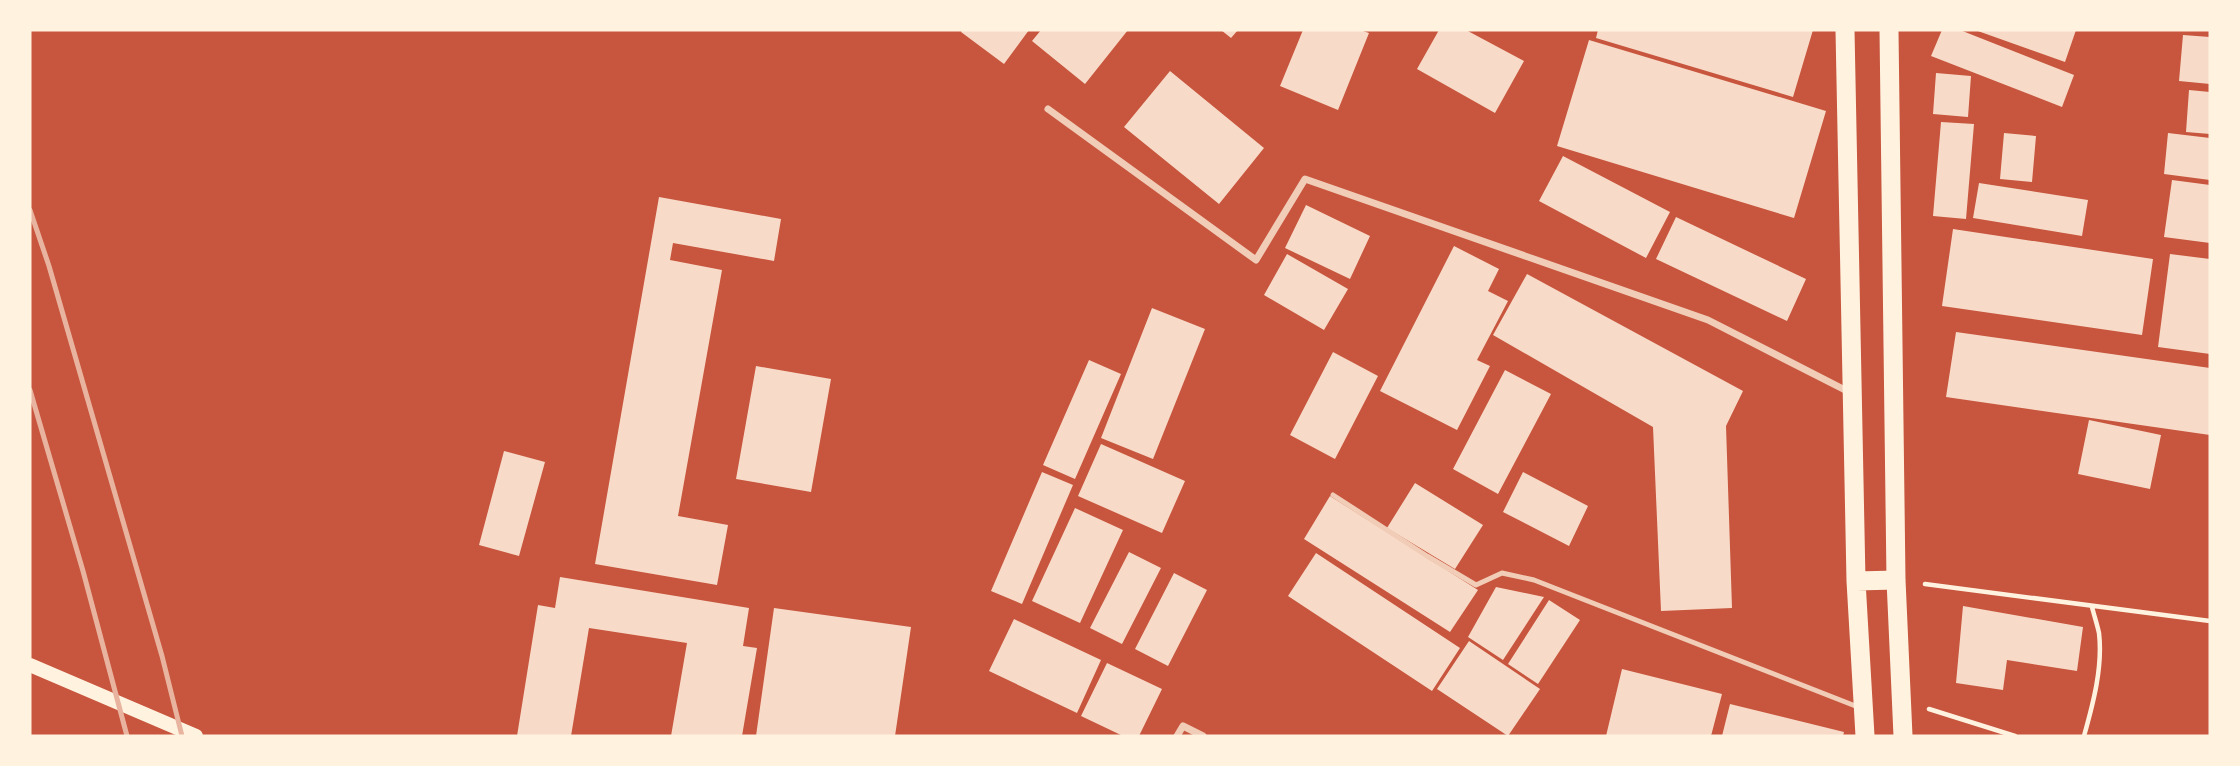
<svg xmlns="http://www.w3.org/2000/svg" width="2240" height="766" font-family="'Zilla Slab',serif">
  <rect width="100%" height="100%" fill="#c8553d"/>
  <!-- building -->
  <path fill="#f7dbc8" d="M962 30H1029L1004 64 961 32Z
    M1041 30H1128L1085 84 1032 41Z
    M1221 30H1238L1231 38Z
    M1303 30H1360L1369 33 1338 110 1280 86Z
    M1439 30H1466L1524 61 1495 113 1417 69Z
    M1598 30H1813L1793 97 1596 38Z
    M1942 30H1960L2074 75 2062 107 1931 56Z
    M1975 30H2076L2065 62Z
    M2183 35 2210 37V84L2179 81Z
    M1589 40 1826 111 1794 218 1557 146Z
    M1170 71 1264 148 1219 204 1124 127Z
    M1936 73 1971 76 1968 117 1933 114Z
    M2189 90 2210 92V134L2186 132Z
    M1941 122 1974 124 1966 219 1933 216Z
    M2004 133 2036 136 2032 182 2000 179Z
    M2168 133 2210 138V180L2164 174Z
    M1563 156 1670 212 1646 258 1539 201Z
    M2172 180 2210 185V243L2164 237Z
    M1979 183 2088 200 2082 236 1973 218Z
    M659 197 781 219 774 261 673 243 670 260 722 270 678 516 728 525 717 585 595 564Z
    M1306 205 1370 236 1350 279 1285 248Z
    M1676 217 1806 279 1787 321 1656 259Z
    M1953 229 2153 259 2142 335 1942 306Z
    M1454 246 1499 269 1488 291 1508 301 1477 360 1490 366 1457 430 1380 391Z
    M1287 254 1348 289 1324 330 1264 295Z
    M2170 254 2210 259V354L2158 347Z
    M1527 274 1743 391 1726 426 1732 608 1661 611 1653 427 1493 335Z
    M1152 308 1205 329 1153 459 1101 438Z
    M1956 332 2210 368V435L1946 397Z
    M1333 352 1378 376 1335 459 1290 435Z
    M1089 360 1121 374 1075 479 1043 465Z
    M756 366 831 379 811 492 736 479Z
    M1505 370 1551 394 1498 494 1453 469Z
    M2089 420 2161 435 2150 489 2078 474Z
    M1101 444 1185 481 1162 533 1078 496Z
    M504 451 545 462 519 556 479 545Z
    M1042 472 1073 485 1022 604 991 591Z
    M1523 472 1588 506 1569 546 1503 512Z
    M1415 483 1483 525 1455 569 1387 528Z
    M1330 496 1478 590 1450 632 1304 539Z
    M1075 508 1123 530 1080 623 1032 601Z
    M1129 552 1161 568 1122 644 1090 628Z
    M1316 553 1460 648 1432 691 1288 596Z
    M1174 573 1207 590 1168 666 1135 649Z
    M560 577 749 608 743 646 757 648 742 736H671L687 643 589 628 571 736H517L538 605 555 608Z
    M1496 587 1544 597 1503 660 1468 637Z
    M1549 600 1580 620 1538 684 1508 664Z
    M1963 606 2083 627 2077 671 2007 660 2003 690 1956 683Z
    M774 608 911 627 895 736H756Z
    M1014 619 1101 660 1077 713 989 671Z
    M1469 641 1540 689 1508 736 1437 689Z
    M1107 663 1162 689 1139 736H1123L1081 716Z
    M1622 669 1722 694 1711 736H1606Z
    M1730 704 1844 732 1843 736H1722Z"/>
  <g fill="none" stroke-linecap="round" stroke-linejoin="round">
    <!-- path -->
    <path stroke="#fff3e0" stroke-width="4.5" d="M1925 584 2210 621
      M1929 709 2015 736
      M2084 736C2093 704 2103 667 2099 633 2097 624 2094 615 2092 607"/>
    <!-- service -->
    <path stroke="#f1ccb7" stroke-width="5" d="M1333 495 1427 556 1476 585 1502 573 1534 580 1858 707"/>
    <!-- minor -->
    <path stroke="#f1ccb7" stroke-width="7" d="M1048 109 1256 260 1305 179 1708 320 1849 392
      M1177 736 1183 726 1203 736"/>
    <!-- secondary -->
    <path stroke="#fff3e0" stroke-width="14" d="M30 665 196 736"/>
    <!-- trunk -->
    <path stroke="#fff3e0" stroke-width="19" d="M1845 30 1856 581 1865 736
      M1889 30 1896 580 1903 736
      M1856 581 1896 580"/>
    <!-- rail -->
    <path stroke="#e9b49f" stroke-width="5" d="M30 210 49 266 162 656 182 736
      M30 390 83 571 127 736"/>
  </g>
  <!-- border -->
  <rect width="2240" height="766" fill="none" stroke="#fff3e0" stroke-width="63"/>
</svg>
